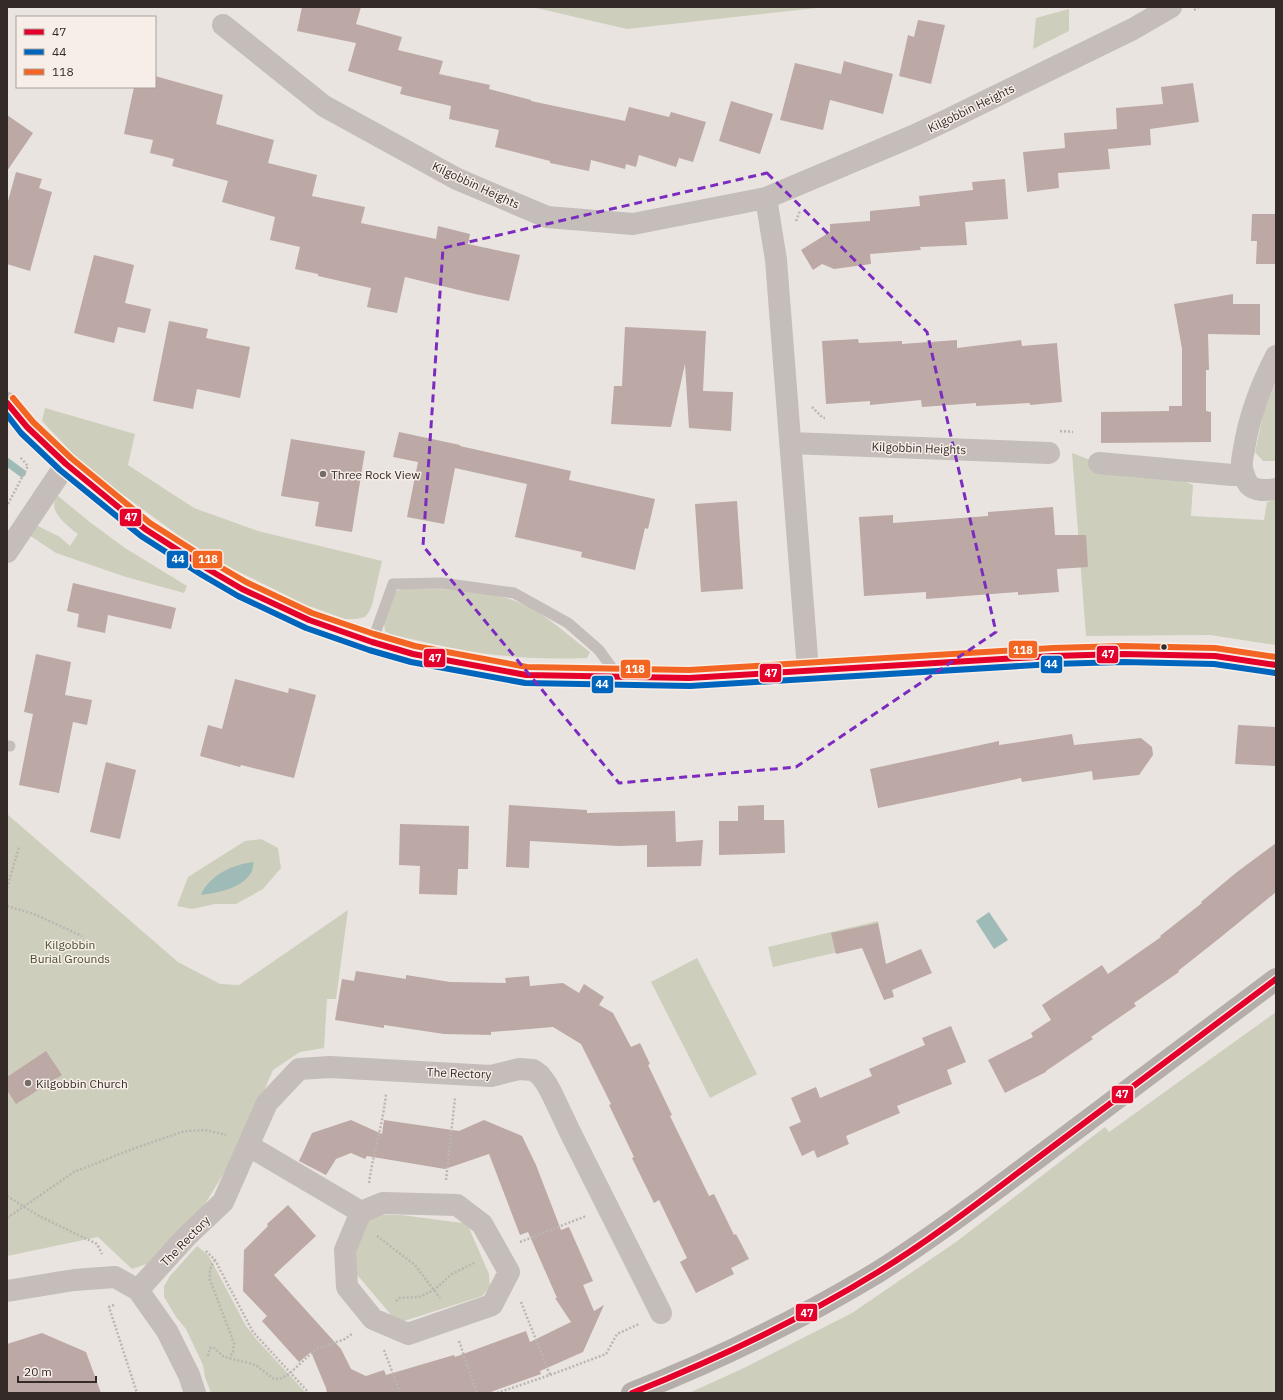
<svg xmlns="http://www.w3.org/2000/svg" width="1283" height="1400" font-family="'IBM Plex Sans',sans-serif">
  <rect width="100%" height="100%" fill="#eae4e0"/>
  <!-- green -->
  <path fill="#cdcebb" d="M532 7H826L627 29Z
    M1069 9V31L1033 49 1036 18Z
    M1276 382V461H1263L1255 452 1264 411Z
    M45 408 135 434 128 465 194 508 258 531 382 561 372 605 369 612 365 617 356 619H345L306 605 221 563 178 535 111 486 80 461 42 421Z
    M1072 453 1114 469 1161 472 1193 485 1191 516 1264 520 1267 502 1276 499V645L1210 635 1086 636Z
    M58 496 91 523 125 548 187 586 184 593 126 577 56 553 23 531 32 523 60 537 70 546 78 534C68 526 45 510 58 496Z
    M401 589C446 589 496 587 536 611 554 622 573 639 590 652L587 658C560 659 534 659 507 656 468 653 428 643 390 634L385 631 384 623 395 592Z
    M7 814 178 962 220 984 239 985 348 910 336 999H327L324 1048 300 1052 273 1070 238 1150 194 1222 150 1263 132 1269 98 1237 7 1256Z
    M261 839 278 848 281 868 263 889 236 904H215L192 909 177 906 188 877 245 841Z
    M878 921 882 942 773 967 768 947Z
    M697 958 757 1074 710 1098 651 982Z
    M1276 1012V1393H689L746 1367 852 1313 956 1242 1105 1127 1109 1132Z
    M383 1215H401L463 1223 469 1228 489 1274 490 1287 482 1296 404 1321 393 1317 353 1270 356 1243 370 1219Z
    M197 1246 207 1254 211 1260 246 1326 257 1340 306 1393H211L205 1377 203 1365 186 1329 176 1317 164 1297V1286L170 1276Z"/>
  <!-- water -->
  <path fill="#9ebbb7" d="M254 862C253 865 253 868 252 871 244 888 217 893 201 895 209 875 234 864 254 862Z
    M989 912 1008 940 994 949 976 921Z"/>
  <g fill="none" stroke-linecap="round" stroke-linejoin="round">
    <!-- stream -->
    <path stroke="#9ebbb7" stroke-width="8" d="M7 462 22 473"/>
  </g>
  <!-- building -->
  <path fill="#bca8a4" d="M302 7H361L356 24 402 37 398 50 443 61 439 74 490 85 489 89 531 100V101L625 121 629 107 669 117 671 112 706 122 693 162 679 158 676 167 639 155 636 167 626 164 625 169 591 160 589 171 550 163V161L495 147 499 130 449 119 451 106 400 94 402 87 348 71 356 43 297 31Z
    M918 20 945 25 931 84 899 76 908 35 914 37Z
    M844 61 893 74 883 114 830 100 823 130 780 120 795 63 841 74Z
    M155 76 223 95 216 124 274 140 268 163 317 175 312 196 365 207 361 223 436 239 438 226 470 234 468 244 520 255 509 301 475 294 405 277 397 313 367 307 371 288 318 276V274L295 269 300 247 270 240 275 217 222 202 228 181 172 166 174 159 150 153 153 140 124 134 134 87H155Z
    M1193 83 1199 122 1150 129 1151 145 1108 149 1110 169 1058 173 1059 188 1027 192 1023 152 1065 148 1064 133 1117 129 1116 108 1163 104 1161 87Z
    M731 101 773 114 760 154 719 141Z
    M7 115 33 133 7 171Z
    M16 172 42 179 39 188 52 192 30 271 7 264V205Z
    M1005 179 1008 219 965 222 967 245 920 247 921 250 870 254 871 264 834 269 822 264 813 270 801 250 830 232V224L870 221V211L920 206 919 196 973 190 972 182Z
    M1252 214H1276V264H1256L1257 241H1251Z
    M94 255 134 265 125 303 151 309 145 333 118 327 114 343 74 333Z
    M1233 294V304H1260V335L1208 334 1209 370H1206V411L1211 412V442L1101 443V412L1169 411V406H1182V349L1174 304Z
    M169 321 208 329 206 338 250 347 240 398 197 389 193 409 153 401Z
    M625 327 706 331 703 391 733 392 731 431 689 428 685 364 671 427 611 424 614 386H622Z
    M858 339 859 343 902 341V344L957 340V348L1021 340 1022 346 1057 343 1062 402 1030 405V403L976 406V403L922 407 921 400 870 405V401L826 404 822 341Z
    M399 432 460 445V446L571 471 569 480 655 499 648 529 645 528 635 570 581 557 582 552 515 537 527 484 455 468 444 524 407 517 418 462 393 457Z
    M291 439 365 451 352 532 315 526 319 502 281 496Z
    M737 501 743 589 701 592 695 504Z
    M1053 507 1055 535H1086L1088 567 1057 569 1059 592 1018 595V592L926 599V592L864 596 859 517 893 515V523L988 516V512Z
    M73 583 176 608 171 629 108 615 105 633 77 627 79 614 67 611Z
    M36 654 71 662 65 695 92 700 87 725 73 722 59 793 19 785 33 714 24 712Z
    M235 679 288 693 289 688 316 695 294 778 241 765 240 767 200 756 208 725 222 729Z
    M1238 725 1276 727V766L1235 764Z
    M1072 734 1074 745 1141 738 1152 747 1153 755 1139 775 1093 780 1092 771 1022 782 1021 778 878 808 870 769 999 741V745Z
    M106 762 136 770 120 839 90 832Z
    M509 805 587 810V813L675 811 676 842 703 840 701 866 647 867V845L619 846 530 841 529 868 506 867Z
    M764 805V820H784L785 853 719 855V821H738V806Z
    M400 824 469 826 468 869H458L457 895 419 894 420 866 399 865Z
    M1276 843V892L1221 937 1178 971 1179 972 1134 1003 1136 1006 1091 1037 1093 1039 1046 1071V1072L1005 1093 988 1060 1033 1037 1031 1033 1051 1020 1042 1005 1102 965 1108 974 1161 937 1160 936 1202 903 1201 902 1237 872Z
    M878 923 886 964 921 949 932 973 892 990 894 997 884 1000 862 948 836 954 831 933Z
    M356 971 406 979V975L450 982 506 983 505 978 529 976 530 986 563 983 579 993 584 984 604 997 599 1005 613 1013 631 1047 640 1043 650 1064 648 1065 672 1115 670 1116 709 1196 714 1194 734 1235 736 1234 749 1259 731 1268 734 1274 696 1293 680 1262 687 1258 659 1200 654 1203 632 1158 634 1157 609 1105 611 1104 581 1044 553 1027 491 1032V1035L444 1034 384 1025V1028L335 1020 342 979 354 981Z
    M951 1026 966 1062 947 1070 952 1084 897 1106 900 1113 846 1136 849 1144 817 1158 814 1150 802 1156 789 1127 801 1122 791 1098 816 1087 820 1098 872 1076 869 1069 925 1045 922 1038Z
    M46 1051 62 1075 16 1104 7 1090V1077Z
    M351 1120 382 1134 384 1120 459 1131 484 1120 522 1136 536 1165 561 1230 569 1227 593 1281 583 1285 594 1311 604 1305 583 1352 540 1371 541 1374 488 1393H327L326 1388 311 1352 299 1362 262 1321 267 1316 243 1291 244 1250 268 1226 267 1224 288 1205 316 1236 274 1275 341 1349 351 1369 366 1376 384 1370 386 1375 454 1355 455 1357 526 1331 530 1342 571 1322 555 1298H557L528 1232 520 1235 489 1154 445 1169 367 1156 365 1159 351 1153 336 1159 326 1175 299 1161 312 1133Z
    M42 1333 86 1352 101 1393H7V1344Z"/>
  <g fill="none" stroke-linecap="round" stroke-linejoin="round">
    <!-- path -->
    <path stroke="#bcb5b2" stroke-width="2.5" stroke-dasharray="2 2" stroke-linecap="butt" d="M1194 10 1199 7
      M796 221 800 211
      M812 407 823 418H825
      M1060 431 1073 432
      M8 504 28 466 20 457
      M7 888 19 847
      M7 906 34 914 82 936
      M446 1180 455 1098
      M369 1183C373 1153 383 1124 386 1094
      M7 1196 39 1216 97 1244 102 1254
      M7 1218 74 1172 135 1148 185 1131 205 1130 226 1135
      M377 1236 415 1265 440 1298
      M520 1242 586 1216
      M206 1251 215 1260 253 1332 309 1393
      M215 1260C210 1267 209 1272 210 1280L234 1343 233 1353 229 1357
      M396 1301 399 1298 419 1297 434 1290 452 1274 476 1262
      M521 1302 550 1375
      M114 1305 109 1307 137 1393
      M459 1341 477 1393
      M384 1350 400 1393
      M208 1356 210 1348 213 1347 224 1357 249 1363 257 1366 274 1379H280L289 1374 316 1349 345 1339 353 1333
      M497 1393 550 1375 606 1354 617 1334 639 1324"/>
    <!-- service -->
    <path stroke="#c4bdb9" stroke-width="11" d="M372 642 393 584 442 583 514 593 568 623 599 650 619 678
      M7 746H10"/>
    <!-- minor -->
    <path stroke="#c4bdb9" stroke-width="22" d="M223 25 324 106 457 179 547 217 633 224 766 198 913 136 945 121 1133 29 1171 7
      M766 198 776 260 808 670
      M1276 356C1261 385 1249 417 1244 449 1243 455 1241 462 1242 468 1243 473 1246 481 1249 485 1256 492 1268 490 1276 489
      M790 443 1049 453
      M1099 463 1232 475H1244
      M7 552 66 464
      M249 1146 361 1212
      M383 1203 457 1205 482 1224 509 1272 492 1305 408 1334 373 1319 347 1287 345 1250 361 1212Z
      M138 1290 167 1331 189 1375 195 1393
      M7 1291 74 1280 115 1277 138 1290 187 1236 223 1202 267 1103 299 1069 330 1067 491 1076 519 1069 533 1070 540 1075 546 1083 552 1094 570 1132 661 1313"/>
    <!-- tertiary -->
    <path stroke="#c4bdb9" stroke-width="22" d="M7 403 27 427 66 464 91 485 145 529 206 568 242 589 309 620 372 642 413 654 526 675 638 678H689L808 670 925 664 1053 656 1123 654 1215 656 1276 665"/>
    <!-- secondary -->
    <path stroke="#b4adaa" stroke-width="22" d="M632 1393C717 1360 800 1319 878 1272 914 1249 949 1224 983 1199L1276 979"/>
    <defs>
      <path id="bus-1" d="M7 403 27 427 66 464 145 529 206 568 242 589 309 620 372 642 413 654 526 675 689 678 1053 656 1123 654 1215 656 1276 665
        M632 1393C717 1359 800 1320 878 1272 937 1236 992 1192 1047 1151 1124 1093 1200 1036 1276 979"/>
      <path id="bus-2" d="M7 415 21 433 60 470 141 536 202 575 238 596 306 628 369 650 411 662 525 683 690 686 1053 664 1123 662 1214 664 1275 673"/>
      <path id="bus-3" d="M13 398 33 422 71 458 150 523 210 561 246 582 312 613 374 634 415 646 527 667 689 670 1053 648 1123 646 1215 648 1276 657"/>
    </defs>
    <!-- bus-1 casing -->
    <use href="#bus-1" stroke="#f7eee7" stroke-width="9"/>
    <!-- bus-2 casing -->
    <use href="#bus-2" stroke="#f7eee7" stroke-width="9"/>
    <!-- bus-3 casing -->
    <use href="#bus-3" stroke="#f7eee7" stroke-width="9"/>
    <!-- bus-1 -->
    <use href="#bus-1" stroke="#e4002b" stroke-width="6"/>
    <!-- bus-2 -->
    <use href="#bus-2" stroke="#0065bd" stroke-width="6"/>
    <!-- bus-3 -->
    <use href="#bus-3" stroke="#f26522" stroke-width="6"/>
  </g>
  <!-- marked area -->
  <path fill="none" stroke="#7b2cbf" stroke-width="3" stroke-dasharray="8 5" stroke-linejoin="round" d="M767 173 927 332 996 632 796 767 619 783 423 546 443 248Z"/>
  <!-- markers -->
  <g fill="#746b68" stroke="#f7eee7" stroke-width="1.5">
    <circle cx="323" cy="474" r="4"/>
    <circle cx="28" cy="1083" r="4"/>
  </g>
  <circle fill="#342a28" stroke="#f7eee7" stroke-width="1.5" cx="1164" cy="647" r="3.5"/>
  <g text-anchor="middle" dominant-baseline="central" stroke-width="3" stroke-linejoin="round" paint-order="stroke">
    <!-- street labels -->
    <g font-size="12" fill="#342a28" stroke="#f7eee7">
      <text transform="translate(971 108) rotate(-26)">Kilgobbin Heights</text>
      <text transform="translate(476 185) rotate(25)">Kilgobbin Heights</text>
      <text transform="translate(919 448) rotate(2)">Kilgobbin Heights</text>
      <text transform="translate(459 1073) rotate(2)">The Rectory</text>
      <text transform="translate(185 1241) rotate(-46)">The Rectory</text>
    </g>
    <!-- poi labels -->
    <g font-size="12" fill="#342a28" stroke="#f7eee7" text-anchor="start">
      <text x="331" y="474">Three Rock View</text>
      <text x="36" y="1083">Kilgobbin Church</text>
    </g>
    <!-- park labels -->
    <g font-size="12" fill="#474f2e" stroke="#f7eee7">
      <text x="70" y="944">Kilgobbin<tspan x="70" dy="14">Burial Grounds</tspan></text>
    </g>
  </g>
  <g stroke="#f7eee7" stroke-width="1.5">
    <rect x="119" y="508" width="23" height="19" rx="4" fill="#e4002b"/>
    <rect x="192" y="550" width="31" height="19" rx="4" fill="#f26522"/>
    <rect x="166" y="550" width="23" height="19" rx="4" fill="#0065bd"/>
    <rect x="1008" y="640" width="30" height="19" rx="4" fill="#f26522"/>
    <rect x="1096" y="645" width="23" height="19" rx="4" fill="#e4002b"/>
    <rect x="423" y="648" width="23" height="20" rx="4" fill="#e4002b"/>
    <rect x="1040" y="655" width="23" height="19" rx="4" fill="#0065bd"/>
    <rect x="620" y="659" width="31" height="20" rx="4" fill="#f26522"/>
    <rect x="759" y="663" width="23" height="20" rx="4" fill="#e4002b"/>
    <rect x="591" y="675" width="23" height="19" rx="4" fill="#0065bd"/>
    <rect x="1111" y="1085" width="23" height="19" rx="4" fill="#e4002b"/>
    <rect x="795" y="1303" width="23" height="19" rx="4" fill="#e4002b"/>
  </g>
  <g font-size="11" text-anchor="middle" font-weight="bold" fill="#fff">
    <text x="131" y="521">47</text>
    <text x="208" y="563">118</text>
    <text x="178" y="563">44</text>
    <text x="1023" y="654">118</text>
    <text x="1108" y="658">47</text>
    <text x="435" y="662">47</text>
    <text x="1051" y="668">44</text>
    <text x="635" y="673">118</text>
    <text x="771" y="677">47</text>
    <text x="602" y="688">44</text>
    <text x="1122" y="1098">47</text>
    <text x="807" y="1317">47</text>
  </g>
  <!-- border -->
  <rect width="1283" height="1400" fill="none" stroke="#342a28" stroke-width="16"/>
  <!-- legend -->
  <rect x="16" y="16" width="140" height="72" fill="#f7eee7" stroke="#a9a09b"/>
  <rect x="24" y="29" width="20" height="6" fill="#e4002b" stroke="#a9a09b"/>
  <text x="52" y="36" font-size="12" fill="#342a28">47</text>
  <rect x="24" y="49" width="20" height="6" fill="#0065bd" stroke="#a9a09b"/>
  <text x="52" y="56" font-size="12" fill="#342a28">44</text>
  <rect x="24" y="69" width="20" height="6" fill="#f26522" stroke="#a9a09b"/>
  <text x="52" y="76" font-size="12" fill="#342a28">118</text>
  <!-- scale -->
  <path d="M18 1376v6h78v-6" fill="none" stroke="#342a28" stroke-width="2"/>
  <text x="24" y="1376" font-size="12" fill="#342a28" stroke="#f7eee7" stroke-width="3" paint-order="stroke">20 m</text>
</svg>
